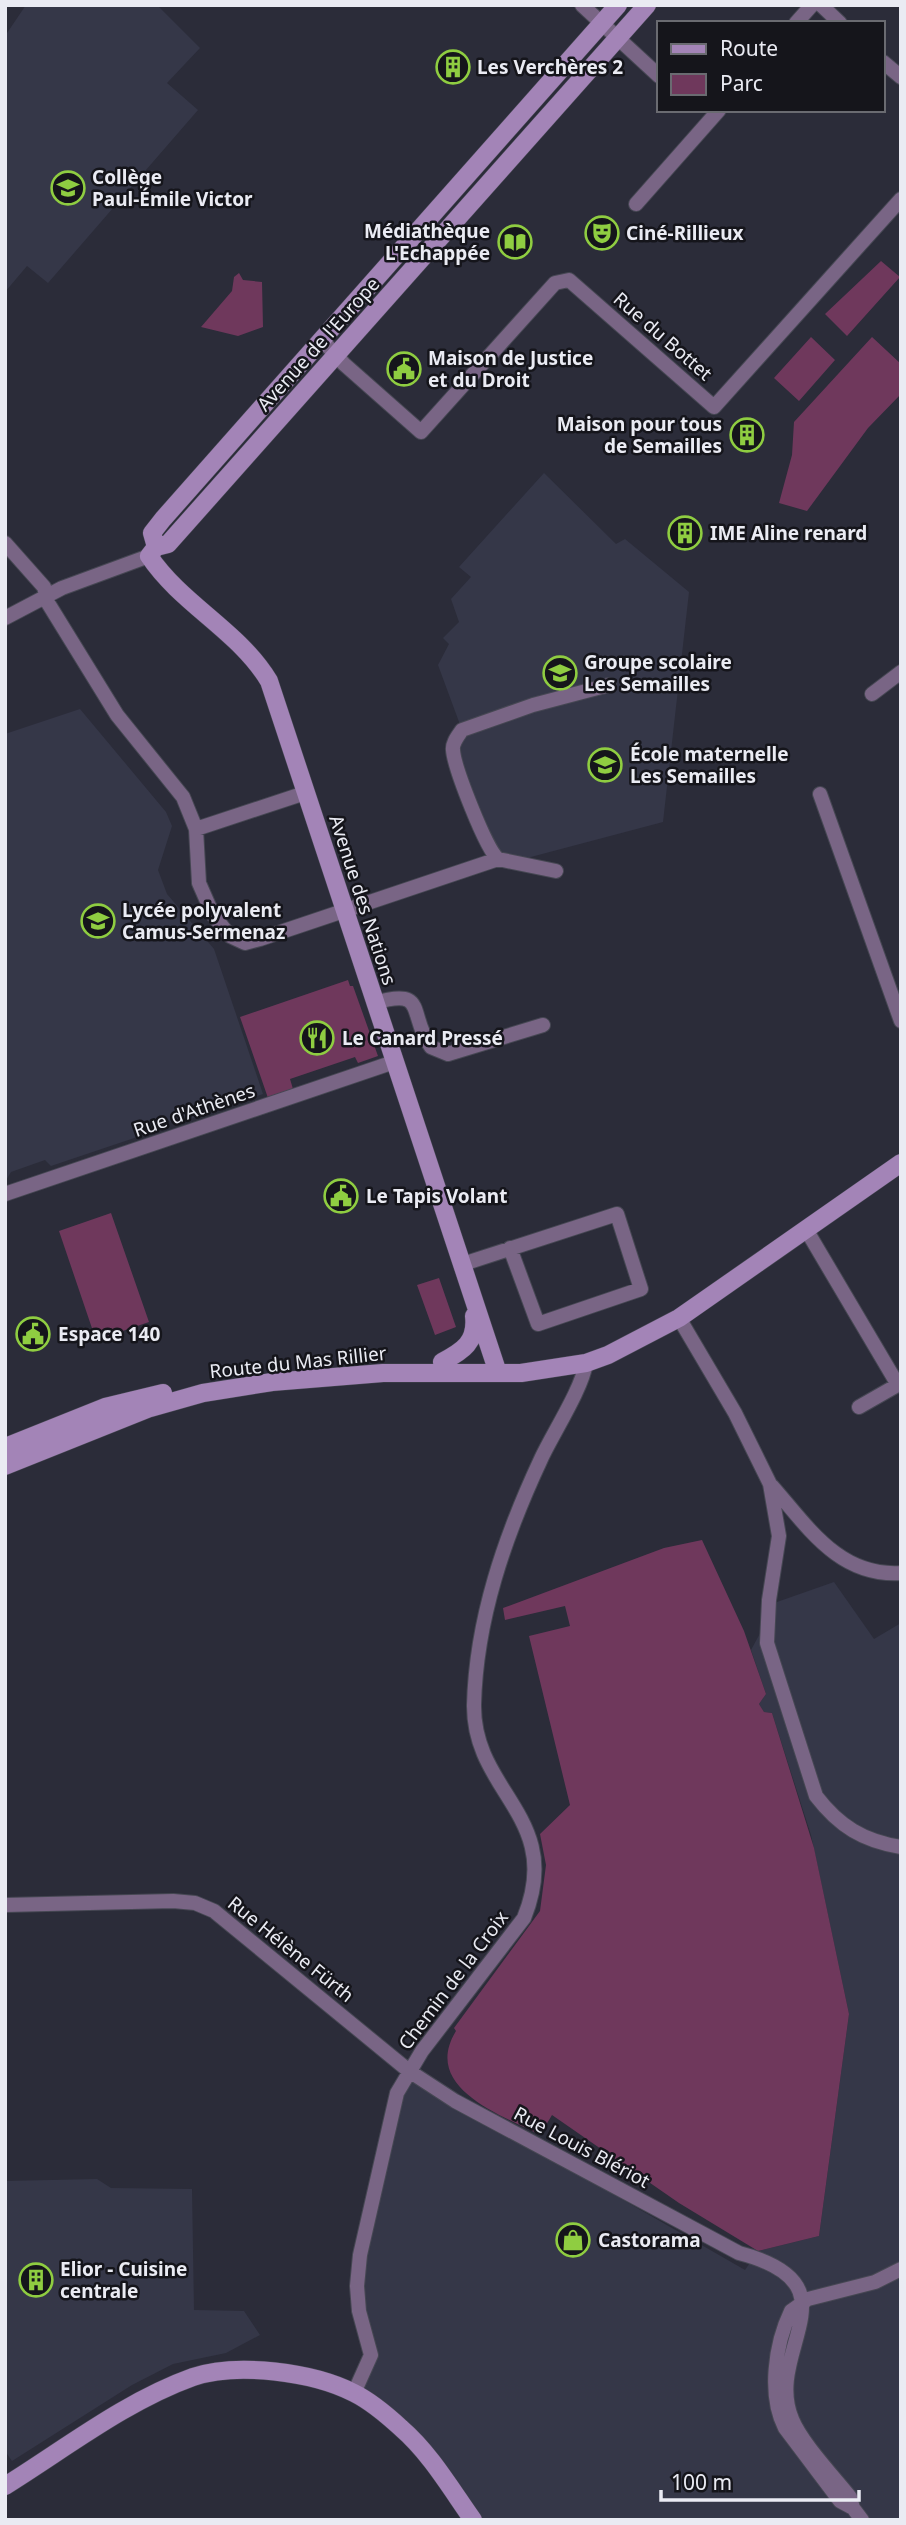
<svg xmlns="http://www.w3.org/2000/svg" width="906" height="2525" font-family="'Noto Sans',sans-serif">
  <rect width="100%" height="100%" fill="#2b2c39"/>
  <!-- built -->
  <path fill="#353748" d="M26 5H157L200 48 167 83 198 110 48 283 27 266 5 292V36Z
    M544 473 616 544 625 539 689 592 663 822 527 858 493 852 456 742 462 730 438 665 449 644 443 638 459 622 451 599 471 577 459 567Z
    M80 709 166 812 172 826 158 870 167 894 214 949 263 1094 176 1124 164 1119 156 1122 155 1131 51 1166 45 1160 11 1172 5 1182V734Z
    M834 1582 874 1639 901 1623V2520H482L428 2447 363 2395 356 2381 368 2355 357 2311 388 2124 411 2078 745 2270 758 2251 819 2236 849 2014 811 1835 772 1713 764 1712 759 1704 766 1694 751 1650 777 1602Z
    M97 2179 111 2188 192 2189 194 2310 244 2311 260 2335 226 2353 173 2364 132 2385 12 2461 5 2451V2181Z"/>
  <!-- green -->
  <path fill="#6f385c" d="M881 261 900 277 847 336 825 314Z
    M239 273 243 280 262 282 263 327 238 336 201 327 232 291 234 277Z
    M811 337 835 360 799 401 774 378Z
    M872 337 901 364V394L868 428 807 511 779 503 792 455 794 422Z
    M348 980 350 986H353L378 1056 358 1063 355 1057 290 1079 293 1089 268 1098 240 1017Z
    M111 1213 149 1322 96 1340 59 1231Z
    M439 1278 456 1327 435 1335 417 1285Z
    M702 1540 744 1631 766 1694 759 1704 764 1712 772 1713 814 1848 849 2014 819 2236 758 2251 679 2203 552 2115 540 2135C502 2115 421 2088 456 2031L454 2028 540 1911 546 1865 540 1834 570 1805 529 1636 570 1626 565 1606 505 1620 503 1608 664 1548Z"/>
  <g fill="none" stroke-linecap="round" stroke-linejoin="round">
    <defs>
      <path id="street" d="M582 5 659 76
        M821 5 840 23
        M796 23 812 5
        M883 62 901 77
        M636 204 719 110
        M322 340 344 364 421 432 555 283 569 280 714 407 901 199
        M5 543 44 587 48 603 117 715 183 797 196 829 199 883 213 915 230 936 245 943 260 939 498 859 556 871
        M5 618 62 588 149 556
        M872 694 901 672
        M820 794 901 1021
        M196 829 305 793
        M498 859C486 849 454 767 453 750 452 743 458 736 462 730L533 705 609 685
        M374 1003C429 987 407 1014 431 1047L448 1054 543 1025
        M5 1194 394 1062
        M807 1231 898 1385
        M463 1264 617 1214 641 1289 538 1324 510 1248
        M679 1318 735 1413 770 1484 779 1536 769 1600 767 1643 816 1796C839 1826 863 1841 901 1847
        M859 1407 901 1383
        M772 1486C808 1527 839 1577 901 1573
        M5 1905 173 1901 195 1903 214 1911 409 2071 455 2101 739 2253C861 2285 763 2350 792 2419 801 2442 834 2477 850 2497L853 2508
        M354 2393 371 2355 359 2311 357 2286 360 2255 397 2093 422 2051 524 1918C565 1817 473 1793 474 1705 476 1619 505 1536 541 1459 553 1433 582 1389 586 1363
        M862 2520 853 2508 840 2501 785 2428C768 2395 775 2344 791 2311L808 2299 875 2282 901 2269"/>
      <path id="secondary" d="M156 547 152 533 163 519 618 5
        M442 1362C463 1351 477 1342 474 1316
        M498 1373 269 681C239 631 182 605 149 556L156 547 168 544 647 5
        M5 1447 105 1407 163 1393
        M5 1466 150 1408 203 1393 272 1382 383 1373H521L586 1363 608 1355 679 1318 901 1163
        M5 2486C66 2448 126 2401 193 2377 237 2362 313 2372 354 2393 370 2401 388 2416 401 2428 430 2453 451 2489 473 2520"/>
    </defs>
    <!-- street casing -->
    <use href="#street" stroke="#464753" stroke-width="16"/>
    <!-- secondary casing -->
    <use href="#secondary" stroke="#464753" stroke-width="19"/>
    <!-- street -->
    <use href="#street" stroke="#796585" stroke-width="14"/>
    <!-- secondary -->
    <use href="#secondary" stroke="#a384b7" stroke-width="18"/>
  </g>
  <!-- icons -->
  <defs>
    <symbol id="building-ring" viewBox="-11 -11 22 22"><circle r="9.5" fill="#15151b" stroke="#8fcd41" stroke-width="1.5"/><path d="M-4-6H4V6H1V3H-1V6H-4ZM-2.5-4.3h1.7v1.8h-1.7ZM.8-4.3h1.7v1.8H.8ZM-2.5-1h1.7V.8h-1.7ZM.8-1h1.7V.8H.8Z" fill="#8fcd41"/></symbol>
    <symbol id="school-ring" viewBox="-11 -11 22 22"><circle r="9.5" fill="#15151b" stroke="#8fcd41" stroke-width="1.5"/><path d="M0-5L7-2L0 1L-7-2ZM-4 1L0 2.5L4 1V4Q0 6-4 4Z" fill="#8fcd41"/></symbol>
    <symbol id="theatre-ring" viewBox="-11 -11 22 22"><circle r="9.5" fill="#15151b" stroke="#8fcd41" stroke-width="1.5"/><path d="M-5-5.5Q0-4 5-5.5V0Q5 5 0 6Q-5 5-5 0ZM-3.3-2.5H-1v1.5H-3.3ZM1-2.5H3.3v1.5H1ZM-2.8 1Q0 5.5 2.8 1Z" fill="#8fcd41"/></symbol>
    <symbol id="library-ring" viewBox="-11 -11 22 22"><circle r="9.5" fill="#15151b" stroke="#8fcd41" stroke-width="1.5"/><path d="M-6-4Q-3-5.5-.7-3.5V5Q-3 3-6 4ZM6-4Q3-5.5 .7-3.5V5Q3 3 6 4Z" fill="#8fcd41"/></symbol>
    <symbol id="civic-ring" viewBox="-11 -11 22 22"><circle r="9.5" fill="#15151b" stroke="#8fcd41" stroke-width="1.5"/><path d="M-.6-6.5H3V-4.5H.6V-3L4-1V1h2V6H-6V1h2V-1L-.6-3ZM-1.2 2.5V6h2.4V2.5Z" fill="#8fcd41"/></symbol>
    <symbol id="restaurant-ring" viewBox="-11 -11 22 22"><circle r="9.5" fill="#15151b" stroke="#8fcd41" stroke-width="1.5"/><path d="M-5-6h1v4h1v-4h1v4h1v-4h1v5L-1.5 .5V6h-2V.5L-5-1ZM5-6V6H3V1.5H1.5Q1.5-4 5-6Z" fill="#8fcd41"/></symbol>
    <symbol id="shop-ring" viewBox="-11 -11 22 22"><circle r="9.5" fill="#15151b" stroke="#8fcd41" stroke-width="1.5"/><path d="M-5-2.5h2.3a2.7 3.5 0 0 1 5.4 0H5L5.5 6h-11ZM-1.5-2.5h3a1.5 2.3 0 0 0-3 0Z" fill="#8fcd41"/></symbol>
  </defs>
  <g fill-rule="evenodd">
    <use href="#building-ring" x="434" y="48" width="38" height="38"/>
    <use href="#school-ring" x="49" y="169" width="38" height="38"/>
    <use href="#theatre-ring" x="583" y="214" width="38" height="38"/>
    <use href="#library-ring" x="496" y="223" width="38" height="38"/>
    <use href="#civic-ring" x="385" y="350" width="38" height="38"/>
    <use href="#building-ring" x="728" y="416" width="38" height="38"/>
    <use href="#building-ring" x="666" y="514" width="38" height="38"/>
    <use href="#school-ring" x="541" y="654" width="38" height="38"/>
    <use href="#school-ring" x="586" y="746" width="38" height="38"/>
    <use href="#school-ring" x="79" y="902" width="38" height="38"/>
    <use href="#restaurant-ring" x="298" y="1019" width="38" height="38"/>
    <use href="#civic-ring" x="322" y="1177" width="38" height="38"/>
    <use href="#civic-ring" x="14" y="1315" width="38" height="38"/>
    <use href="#shop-ring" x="554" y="2221" width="38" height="38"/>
    <use href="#building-ring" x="17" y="2261" width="38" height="38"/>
  </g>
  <g text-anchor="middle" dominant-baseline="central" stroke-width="5" stroke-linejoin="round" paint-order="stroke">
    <!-- poi labels -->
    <g font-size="19" font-weight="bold" fill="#eaebf3" stroke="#15151b" text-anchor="start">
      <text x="477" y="67">Les Verchères 2</text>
      <text x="92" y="177">Collège<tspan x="92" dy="22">Paul-Émile Victor</tspan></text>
      <text x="490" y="231" text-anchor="end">Médiathèque<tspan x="490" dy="22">L'Echappée</tspan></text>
      <text x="626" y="233">Ciné-Rillieux</text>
      <text x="428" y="358">Maison de Justice<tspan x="428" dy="22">et du Droit</tspan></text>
      <text x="722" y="424" text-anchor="end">Maison pour tous<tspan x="722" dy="22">de Semailles</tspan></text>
      <text x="710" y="533">IME Aline renard</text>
      <text x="584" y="662">Groupe scolaire<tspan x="584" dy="22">Les Semailles</tspan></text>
      <text x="630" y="754">École maternelle<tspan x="630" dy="22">Les Semailles</tspan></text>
      <text x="122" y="910">Lycée polyvalent<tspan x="122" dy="22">Camus-Sermenaz</tspan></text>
      <text x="342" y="1038">Le Canard Pressé</text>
      <text x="366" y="1196">Le Tapis Volant</text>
      <text x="58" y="1334">Espace 140</text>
      <text x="598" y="2240">Castorama</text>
      <text x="60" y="2269">Elior - Cuisine<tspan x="60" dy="22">centrale</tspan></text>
    </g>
    <!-- street labels -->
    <g font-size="19" fill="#eaebf3" stroke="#15151b">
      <text transform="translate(663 336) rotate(41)">Rue du Bottet</text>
      <text transform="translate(318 344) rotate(-48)">Avenue de l'Europe</text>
      <text transform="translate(363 900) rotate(72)">Avenue des Nations</text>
      <text transform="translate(194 1110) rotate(-19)">Rue d'Athènes</text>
      <text transform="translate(298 1362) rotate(-6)">Route du Mas Rillier</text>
      <text transform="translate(291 1949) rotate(39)">Rue Hélène Fürth</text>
      <text transform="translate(453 1980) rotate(-53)">Chemin de la Croix</text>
      <text transform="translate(582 2147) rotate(28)">Rue Louis Blériot</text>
    </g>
  </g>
  <!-- border -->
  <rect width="906" height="2525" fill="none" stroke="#eaebf3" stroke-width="14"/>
  <!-- legend -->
  <rect x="657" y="21" width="228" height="91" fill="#15151b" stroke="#6a6b71" stroke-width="2"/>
  <rect x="671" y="44" width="35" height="10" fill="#a384b7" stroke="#6a6b71" stroke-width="2"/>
  <text x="720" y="56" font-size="21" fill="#eaebf3">Route</text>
  <rect x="671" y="74" width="35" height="21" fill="#6f385c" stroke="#6a6b71" stroke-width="2"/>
  <text x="720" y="91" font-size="21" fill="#eaebf3">Parc</text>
  <!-- scale -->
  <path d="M661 2490v10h198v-10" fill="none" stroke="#eaebf3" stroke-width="3.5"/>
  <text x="671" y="2490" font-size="21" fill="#eaebf3" stroke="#15151b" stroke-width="5" paint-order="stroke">100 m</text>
</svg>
